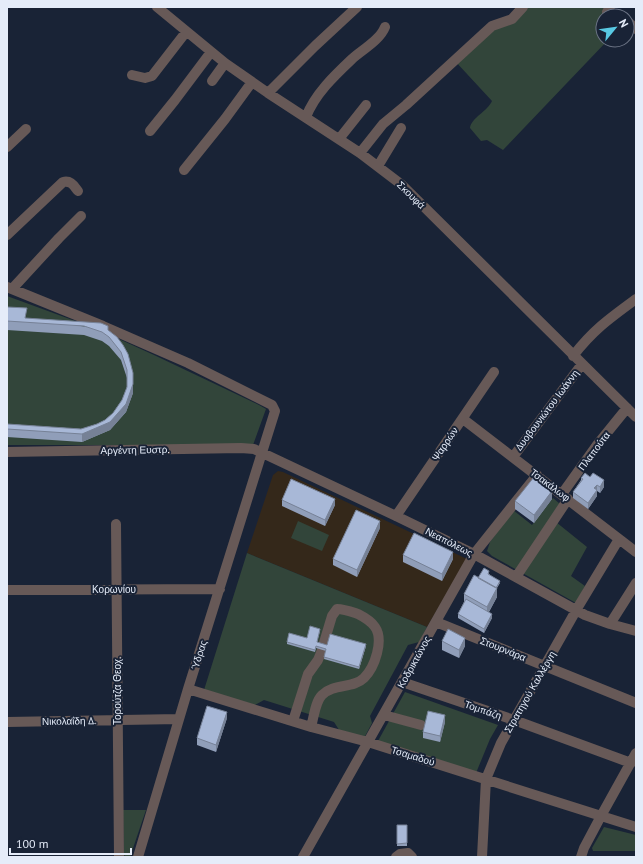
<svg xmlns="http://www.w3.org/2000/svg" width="643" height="864" font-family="'PT Sans',sans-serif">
  <rect width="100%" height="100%" fill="#192336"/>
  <!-- education -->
  <path fill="#34281a" d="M278 471 283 472 467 559 427 627 247 553 273 475Z"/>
  <!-- green -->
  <path fill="#32453a" d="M527 7H608L601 17 603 21V40H608L503 150 487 140 481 141 470 128C471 118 488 111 492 101L455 61 486 34Z
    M7 296 97 329 154 355 259 405 266 409 253 445H7Z
    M553 498 560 504 551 518 587 547 571 576 585 586 576 603 492 556 487 551 490 542 513 510 532 525Z
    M298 521 329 535 322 551 291 538Z
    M247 553 427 627 419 642 408 645 370 716 372 723 363 740 341 733 334 722 264 700 255 705 204 690Z
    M405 692 498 725 490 739 476 773 378 741Z
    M123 810H146L130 857H125L124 854Z
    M604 827 636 835V851H593L592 848Z"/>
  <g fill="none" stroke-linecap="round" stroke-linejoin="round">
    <!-- minor -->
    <path stroke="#675957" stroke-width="10" d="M157 7 225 63 268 93 360 153 402 185 636 417
      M609 16 607 12 610 7
      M627 21 636 29
      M132 75 145 78 152 76 186 32
      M212 81 225 63
      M268 93 315 46 357 7
      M306 117C315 94 334 76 352 59 362 50 380 40 385 27
      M150 131 175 100 211 52
      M339 139 366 105
      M7 147 26 129
      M360 153 383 124 406 105 492 26 512 19 523 7
      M378 166 401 128
      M184 170 225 119 252 82
      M7 235 63 182C71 180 74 186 78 191
      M7 287 103 326 188 363 272 405 275 411 188 689 138 857
      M12 289 59 238 81 216
      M573 356C593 330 610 318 636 299
      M463 419 636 552
      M7 452 241 448 254 449 396 516 474 554 585 615 610 624 636 631
      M513 457 582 364
      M562 494 597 445 627 408
      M396 516 494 372
      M116 524 119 857
      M516 577 568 499
      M7 590 220 589
      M436 622 636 703
      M610 624 636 583
      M402 682 514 720 631 763
      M188 689 311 727 368 742 636 827
      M384 715 421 725
      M293 721 308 674 318 660 322 650
      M7 722 179 719
      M311 727C314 717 315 702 322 695 334 683 353 689 364 678 375 667 384 640 375 627 371 621 364 617 358 614 352 612 344 609 337 609L332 616 323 646
      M303 857 474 554 537 475
      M396 857 400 854 408 853 412 857
      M482 857 486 779 501 743 578 607 619 539
      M581 857 584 848 601 816 636 753"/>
  </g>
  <!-- wall -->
  <path fill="#909eb9" d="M7 307 26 318 108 330 117 337 133 373V393L126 412 110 430 82 442 7 437V424L81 429 97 424 105 420 113 413 122 400 127 387V378L121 360 109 346 102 341 84 335 7 330Z
    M590 477 604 487 600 493 597 491V496L588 509 573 498V492L581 480V478Z
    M552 499 534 523 515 509V501Z
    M282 500 335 505 325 526 282 506Z
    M380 528 357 577 333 565V559Z
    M403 555 453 559 442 581 403 562Z
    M489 573V574L500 583 497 588V597L489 612 492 618 484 633 458 618V614L464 602V594L478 578Z
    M320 631 317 642 327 645 366 646 359 669 324 659 326 651 316 648 315 652 287 644V642L307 638Z
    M442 641 465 646 459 658 442 650Z
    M227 718 216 752 197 745V738Z
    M445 722 440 742 423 738V732Z
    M397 825H407V846H397Z"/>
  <!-- shaded-wall -->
  <path fill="#768196" d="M133 384V393L126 412 110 430 82 442V434L110 422Z
    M604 480V487L600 493V487Z
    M597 485V496L588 509V503L594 488Z
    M552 491V499L534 523V515Z
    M335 499V505L325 526V520Z
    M380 521V528L357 577V570Z
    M453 552V559L442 581V574Z
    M497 588V597L487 615V607Z
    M492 614V618L484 633V629Z
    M465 638V646L459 658V650Z
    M366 644V646L359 669V667Z
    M227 712V718L216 752V745Z
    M445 715V722L440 742V736Z"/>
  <!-- building -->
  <path fill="#a8b8d7" stroke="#768196" d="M7 307 27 308 25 318 101 323 108 326V330L117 337 123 345 128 354 133 373V384L126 404 110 422 82 434 7 429V424L81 429 97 424 105 420 113 413 122 400 127 387V370L121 352 109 337 102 332 84 326 7 321Z
    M585 473 590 477 593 473 604 480 600 487 597 485 594 488 597 490 588 503 573 492 583 479 581 478Z
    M534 477 552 491 534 515 515 501Z
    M291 479 335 499 325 520 282 500Z
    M356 510 380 521 357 570 333 559Z
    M414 533 453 552 442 574 403 555Z
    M484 568 489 571 488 574 500 581 496 588 478 578Z
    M474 575 497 588 487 607 464 594Z
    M466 599 492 614 484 629 458 614Z
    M310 626 320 629 317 642 327 645 330 634 366 644 359 667 324 657 326 649 316 646 315 650 287 642 289 633 307 638Z
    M448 629 465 638 459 650 442 641Z
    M207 706 227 712 216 745 197 738Z
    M428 711 445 715 440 736 423 732Z
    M397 825H407V843L397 844Z"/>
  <g text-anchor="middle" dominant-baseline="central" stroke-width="4" stroke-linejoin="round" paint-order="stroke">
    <!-- street labels -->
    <g font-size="10" fill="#e5ecf9" stroke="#192336">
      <text transform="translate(411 195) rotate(44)">Σκουφά</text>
      <text transform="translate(547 410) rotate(-53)">Δυοβουνιώτου Ιωάννη</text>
      <text transform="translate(445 444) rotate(-56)">Ψαρρών</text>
      <text transform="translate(135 450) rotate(-1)">Αργέντη Ευστρ.</text>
      <text transform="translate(594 451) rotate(-53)">Πλαπούτα</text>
      <text transform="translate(550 485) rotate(37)">Τσακάλωφ</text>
      <text transform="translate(449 542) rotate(27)">Νεαπόλεως</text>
      <text x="114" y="589">Κορωνίου</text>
      <text transform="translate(503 649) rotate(22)">Στουρνάρα</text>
      <text transform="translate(199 655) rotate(-72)">Ύδρας</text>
      <text transform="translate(414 662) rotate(-61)">Κοδρικτώνος</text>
      <text transform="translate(117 691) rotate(-90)">Τορούτζα Θεοχ.</text>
      <text transform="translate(530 692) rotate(-60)">Στρατηγού Καλλέργη</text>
      <text transform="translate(483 710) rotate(19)">Τομπάζη</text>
      <text transform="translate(69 721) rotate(-1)">Νικολαΐδη Δ.</text>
      <text transform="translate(413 756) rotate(17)">Τσαμαδού</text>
    </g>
  </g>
  <!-- border -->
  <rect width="643" height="864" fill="none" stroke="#e5ecf9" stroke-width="16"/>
  <!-- north arrow -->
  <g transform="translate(615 28) rotate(61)"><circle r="19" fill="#192336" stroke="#6b7384"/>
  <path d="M0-3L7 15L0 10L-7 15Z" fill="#58c9e3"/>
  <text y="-6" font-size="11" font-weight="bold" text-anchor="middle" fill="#e5ecf9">N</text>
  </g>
  <!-- scale -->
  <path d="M10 848v6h121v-6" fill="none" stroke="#e5ecf9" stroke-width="2"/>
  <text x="16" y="848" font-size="12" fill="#e5ecf9" stroke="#192336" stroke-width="3" paint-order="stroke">100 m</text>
</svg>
